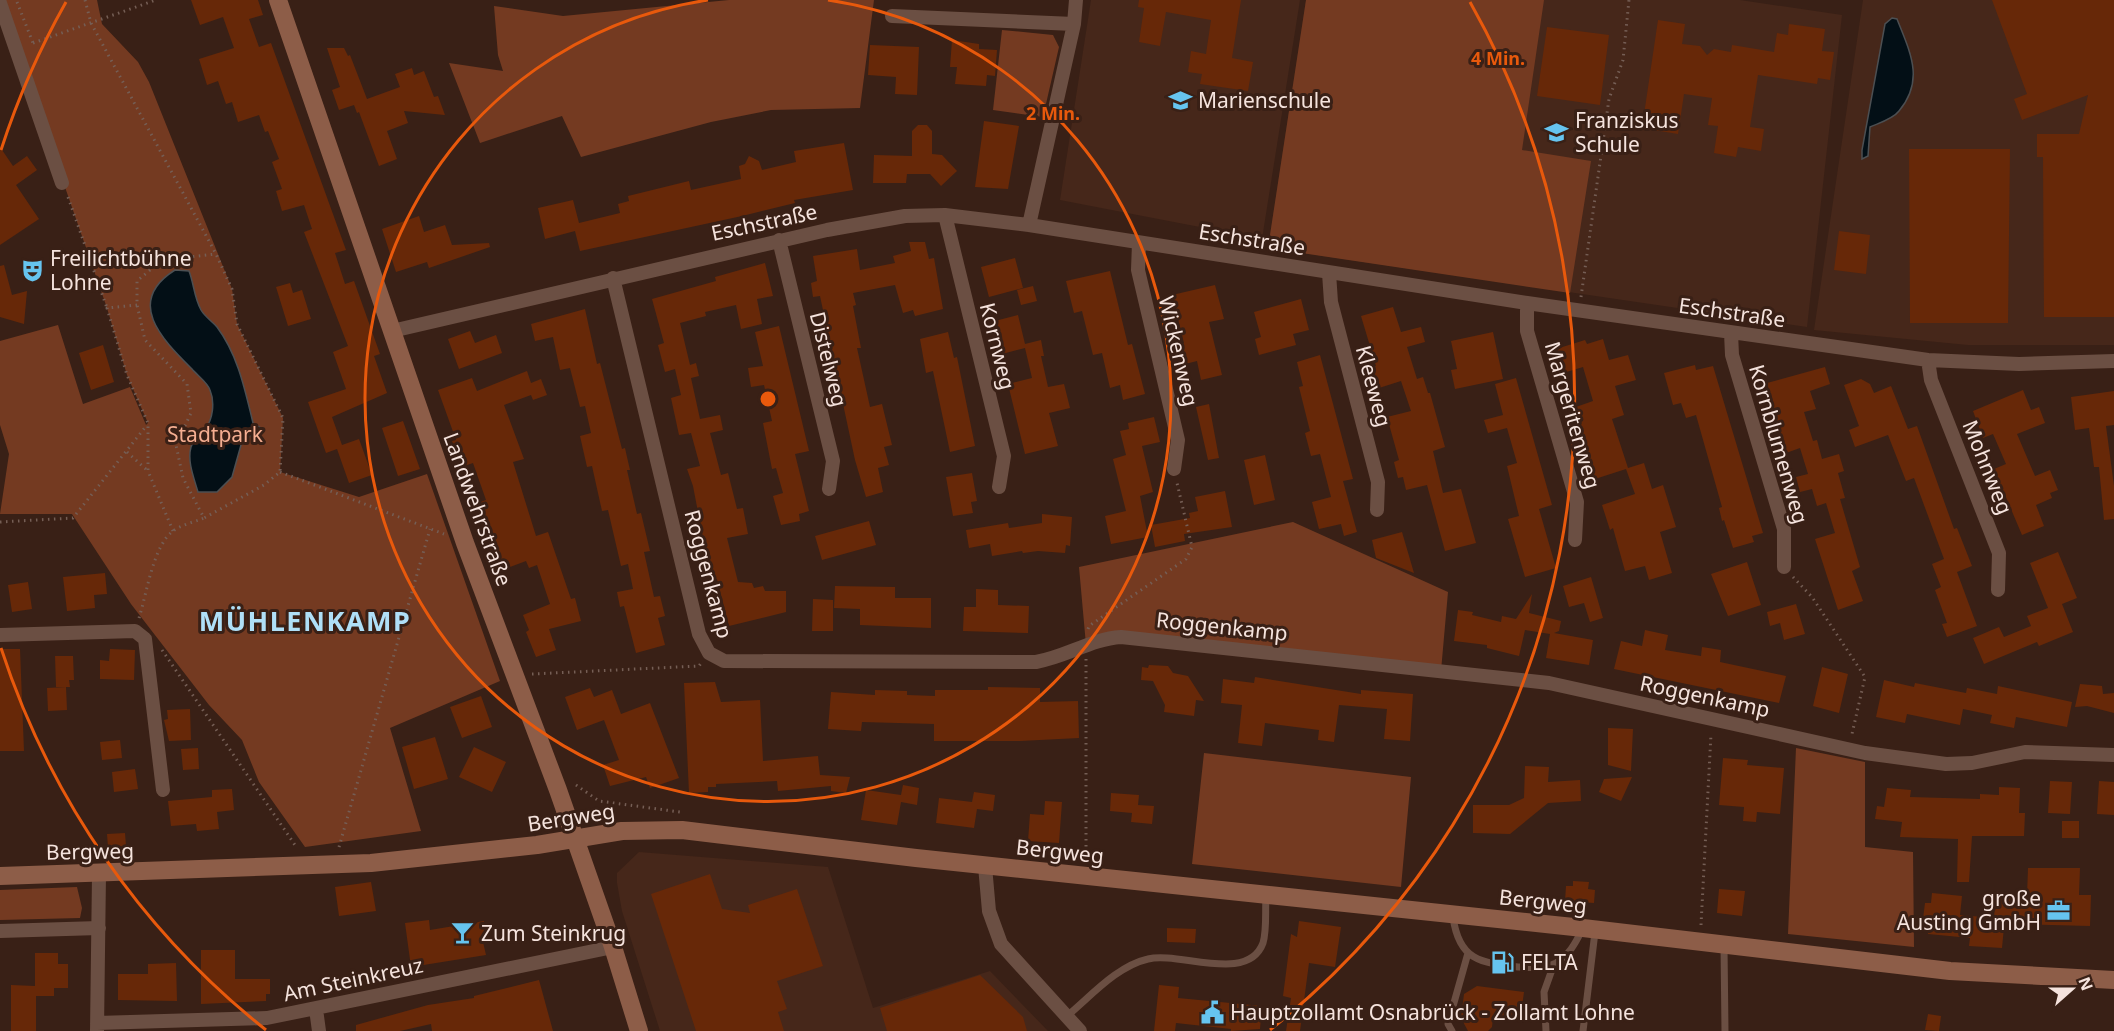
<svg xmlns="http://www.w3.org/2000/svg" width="2114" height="1031" font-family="'Noto Sans',sans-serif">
  <rect width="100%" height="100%" fill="#392016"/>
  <!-- built -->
  <path fill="#46271a" d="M1091 0H1300L1262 239 1060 200Z
    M1306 0H1740L1842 15 1807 327 1268 248Z
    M1863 0H2114V345H1968L1814 330Z
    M639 852 828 867 873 1008 990 971 1048 1031H660L622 911 617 883V873Z"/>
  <!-- green -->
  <path fill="#743a21" d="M0 0H97L102 24 138 62 149 82 232 289 237 324 283 418 280 472 359 497 427 474 500 681 390 728 421 831 305 847 259 782 242 740 209 705 131 604 72 514H0L9 454 0 425V341L58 325 83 404 130 387 146 425 148 423 127 375 107 308Z
    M729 0H874L860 108 771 110 711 122 581 157 562 116 480 143 449 63 503 71 498 55 494 6 563 16Z
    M1306 0H1544L1522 150 1591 161 1570 293 1268 248Z
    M1002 30 1053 35 1059 47 1043 117 993 110Z
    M1293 522 1448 592 1441 671 1122 637 1086 645 1079 567Z
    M1796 748 1865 762V847L1913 852 1914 947 1788 934Z
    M1204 753 1411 777 1401 887 1192 864Z
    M77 887 82 908 80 918 0 920V890Z"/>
  <!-- water -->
  <path fill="#030f16" stroke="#4c4f52" stroke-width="1.5" d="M1892 18 1897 19C1910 52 1925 80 1899 111 1893 119 1879 123 1870 127L1868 156 1862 159V150L1885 24Z
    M175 270 189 271C194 284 194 297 201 310 205 317 212 321 217 327 238 355 245 390 253 423L261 428 259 436H250L241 445 232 477 217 492H198C194 478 187 461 191 447 194 438 199 436 205 429 213 420 215 402 210 390 208 383 197 375 192 369 163 340 124 302 175 270Z"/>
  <!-- building -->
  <path fill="#672808" d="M191 0H258L263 15 249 19 259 47 271 43 346 250 335 253 345 284 354 281 380 354 374 356 387 393 332 417 342 445 359 439 372 475 349 483 337 449 326 453 308 402 346 389 333 352 348 346 304 232 312 229 304 205 282 211 276 191 282 189 272 162 279 159 268 131 265 132 259 115 238 122 232 102 226 104 218 81 207 85 199 59 234 48 223 17 200 25Z
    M1139 0H1241L1232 58 1253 62 1248 91 1200 84 1202 74 1188 72 1191 51 1206 54 1211 20 1166 12 1160 46 1139 42 1144 8 1138 7Z
    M1992 0H2114V317H2044L2043 157H2037V134H2079L2088 95 2022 120 2014 99 2027 94Z
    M1658 20 1685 24 1682 44 1700 46 1707 55 1714 49 1731 52 1732 45 1774 52 1777 33 1788 35 1789 24 1825 29 1822 51 1834 52 1830 80 1818 78 1817 84 1758 75 1750 127 1764 129 1761 151 1738 147 1736 157 1714 153 1718 126 1708 125 1712 98 1684 94 1678 134 1642 128Z
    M1547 27 1609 35 1600 105 1537 96Z
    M952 40 979 44V49L997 50 995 76 987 75 986 86 955 84 957 67H950Z
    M870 45 919 47 917 95 895 94 896 77 868 75Z
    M327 48H344L348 56 350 55 367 99 400 87 395 74 412 68 414 75 424 71 434 97 438 96 445 115 404 111 408 123 387 131 397 159 379 166 359 112 357 113 354 105 339 110 332 90 340 87Z
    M984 121 1019 126 1008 189 975 187Z
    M918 125H927L932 131V154L942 155 957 171 941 186 930 174H907L906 183H873L874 155 912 156V131Z
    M844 143 853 190 794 200 795 203 742 216 580 251 575 231 545 239 538 208 573 200 579 223 620 213 618 204 629 201 628 196 689 181 691 190 741 179 739 166 745 164 749 156 759 161 762 170 796 162 794 151Z
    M0 147 13 166 27 156 37 170 16 185 39 219 0 245Z
    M1909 149H2010L2008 323H1910Z
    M419 216 424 232 445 225 452 245 489 243 490 247 429 268 427 262 396 272 382 229Z
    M1839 231 1870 235 1866 274 1834 270Z
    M909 242H925L929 259 934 258 943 309 915 316 913 310 903 313 895 285 853 293 856 305 853 306 861 348H857L870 407 882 404 892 445 884 447 889 465 878 468 883 492 866 497 855 460 820 296 813 297 811 283 817 281 813 256 857 249 860 270 895 263 893 256 911 251Z
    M1015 258 1023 288 989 297 981 267Z
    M765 263 773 296 757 299 762 324 741 329 736 305 705 312 706 316 680 323 690 365 696 363 699 376 691 378 700 419 720 415 723 430 710 433 721 475 728 473 737 509 743 508 748 534 727 538 738 582 752 583 754 588 763 586 765 591H786V612L729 626 717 579 711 580 693 486 687 469 700 466 691 433 679 435 671 398 681 395 675 369 665 372 658 345 664 343 652 299 716 281 715 277Z
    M4 265 12 295 27 291 24 324 0 317V266Z
    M1110 271 1128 345 1132 344 1145 394 1123 400 1120 385 1110 388 1102 353 1093 355 1082 311 1074 313 1066 281Z
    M290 283 293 293 302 290 311 319 288 326 276 287Z
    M1215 285 1224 319 1209 322 1222 375 1201 380 1197 361 1185 364 1180 344 1184 343 1172 295Z
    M1033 286 1037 301 1021 305 1017 290Z
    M1301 299 1309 330 1293 334 1296 345 1259 355 1255 339 1261 337 1254 312Z
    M1393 307 1401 332 1421 327 1425 342 1407 347 1417 379 1423 377 1428 393H1430L1445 447 1433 451 1443 493 1461 489 1476 543 1445 551 1427 485 1406 490 1403 477 1398 478 1394 462 1399 460 1387 417 1411 411 1401 381 1379 388 1372 367 1376 366 1361 316Z
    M585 309 597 364 600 363 622 449 625 448 627 457 630 470H627L637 514 641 513 650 551 644 552 654 597 660 596 665 616 658 618 665 645 636 653 624 606 620 607 617 592 633 589 628 564 621 566 608 510 602 511 592 466 587 467 580 436 591 433 585 406 580 407 570 368 560 370 553 337 535 341 531 324Z
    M1018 315 1025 344 1041 340 1044 356H1041L1048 387 1064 384 1070 408 1049 413 1058 446 1025 454 1008 384 1032 378 1025 348 998 355 991 322Z
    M779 326 809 451 795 454 809 511 799 514 800 521 781 525 773 496 783 493 776 468 772 469 763 423 772 421 764 385 751 387 748 368 763 366 755 332Z
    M470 331 475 343 496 335 502 353 459 369 448 339Z
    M948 332 954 358 957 357 975 446 950 452 933 371 926 373 920 339Z
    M1493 332 1503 379 1455 389 1451 370 1457 369 1451 341Z
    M1603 339 1609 360 1628 355 1636 380 1615 386 1624 415 1612 419 1628 468 1644 463 1652 489 1663 485 1676 527 1660 532 1672 573 1649 580 1645 566 1625 571 1613 528 1610 530 1602 505 1635 494 1626 469 1595 479 1573 408 1593 401 1583 367 1563 373 1556 349 1585 340 1587 344Z
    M103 345 114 382 91 390 79 353Z
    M1320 355 1353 479 1343 481 1357 532 1344 536 1341 524 1319 529 1312 502 1331 497 1320 454 1311 456 1305 433 1310 431 1299 387 1303 386 1297 362Z
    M1695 365 1696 370 1713 366 1763 533 1752 536 1754 542 1733 548 1724 520 1722 521 1719 508 1722 507 1696 415 1686 418 1681 403 1673 405 1664 373Z
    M1825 367 1830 384 1810 391 1816 409 1804 412 1813 441 1817 440 1822 459 1839 454 1844 471 1838 473 1845 498 1840 499 1860 567 1852 571 1863 601 1838 610 1815 539 1835 533 1826 503 1817 506 1812 489 1800 492 1796 477 1808 474 1800 448 1786 453 1767 383Z
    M527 371 531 383 541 379 547 395 533 400 531 395 504 405 524 459 513 462 536 536 548 532 571 599 575 598 581 621 549 629 556 650 536 657 526 632 529 630 523 615 550 604 537 565 529 568 526 561 497 572 475 504 486 500 473 463 461 467 452 441 456 440 438 390 472 378 477 391Z
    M1516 378 1552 505 1539 509 1556 568 1525 577 1508 519 1519 516 1507 466 1517 463 1507 428 1488 433 1484 420 1503 415 1495 384Z
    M1861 379 1870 384 1874 393 1891 386 1908 429 1917 426 1954 529 1957 528 1972 566 1957 572 1977 626 1947 637 1942 624 1947 623 1935 590 1941 587 1932 564 1944 559 1914 478 1906 481 1888 435 1855 447 1849 430 1859 426 1844 385Z
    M2023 390 2031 410 2039 407 2045 423 2017 434 2035 476 2050 470 2058 490 2050 493 2052 498 2036 505 2044 526 2022 535 1994 469 2006 464 1993 434 1983 438 1973 411Z
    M2114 391V425L2106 426 2114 486V519L2104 520 2099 467H2094L2089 428 2075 430 2071 397Z
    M1209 404 1219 458 1208 460 1196 407Z
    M1154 417 1160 442 1142 446 1153 492 1140 496 1148 537 1111 544 1105 516 1126 511 1113 459 1126 455 1120 431 1129 429 1128 423Z
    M403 421 420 469 398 476 382 428Z
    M1265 455 1275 500 1254 505 1244 460Z
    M972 473 977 501 971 502 973 513 953 516 946 477Z
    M1225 491 1232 527 1184 534 1185 541 1155 547 1151 525 1190 518 1189 513 1198 511 1195 497Z
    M1042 514 1072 517 1070 546 1066 545 1065 553 1038 551 1023 553 1022 551 992 556 990 544 969 548 966 530 1008 523 1009 528 1042 523Z
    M869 521 876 545 822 560 815 536Z
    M1402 532 1414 573 1376 558 1372 540Z
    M2058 552 2077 598 2062 604 2073 632 2039 646 2037 642 1984 664 1973 638 1999 627 2004 637 2031 626 2027 616 2048 608 2030 563Z
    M1747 562 1761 605 1728 616 1711 574Z
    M105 573 107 594 94 595 95 608 67 611 63 577Z
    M1591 577 1603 618 1590 622 1584 603 1569 607 1563 586Z
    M28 582 32 609 12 612 8 585Z
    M835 586 895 587V598H931V628L860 625V609L834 608Z
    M976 589 998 590V605L1029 606 1028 633 963 631 964 607H976Z
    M1532 594 1529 613 1561 621 1559 631 1554 633 1593 640 1589 665 1546 658 1550 634 1525 630 1519 656 1487 648V645L1454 641 1458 610 1473 612 1472 615 1501 622 1502 616 1516 619Z
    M813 599 833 600V631H812Z
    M1796 604 1805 634 1784 640 1780 623 1770 626 1767 612Z
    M1645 630 1668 635 1665 650 1701 656 1702 647 1721 650 1720 662 1786 676 1779 703 1614 669 1621 641 1642 646Z
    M0 649H20L24 751H0Z
    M110 649 135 650 134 680 100 679V660L109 661Z
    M55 656H73L74 680H69L70 687H56Z
    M1149 665 1168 666 1173 673 1188 676 1204 701 1196 700 1194 716 1164 712 1165 705 1153 681 1141 680 1142 667 1148 668Z
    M1822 667 1848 674 1839 713 1813 706Z
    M1255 677 1361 694V690L1413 694 1410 741 1384 739 1387 709 1339 705 1334 742 1318 740 1319 730 1265 723 1262 746 1238 743 1242 705 1221 703 1223 679 1254 683Z
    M1884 680 1914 687 1915 683 1966 693 1967 688 1997 694 1998 686 2072 702 2067 727 2016 717 2014 728 1990 723 1992 715 1963 709 1960 725 1907 714 1905 723 1876 717Z
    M715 682 721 702 760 700 763 761 818 756 820 775 850 777 846 793 831 791V786L778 791 777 781 716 784V787H708V792L689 793 684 683Z
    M2080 684 2102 686 2103 694 2114 693V713L2087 706 2075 707Z
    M66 687 67 710 48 711 47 688Z
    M988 687 1040 688V702L1078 701 1079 738 1020 741H934V724L862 722 861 731 828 729 831 692 875 695V690L907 691V695L935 696V690H988Z
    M590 688 594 697 612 690 621 714 650 703 679 778 650 788 646 777 610 786 603 765 619 760 604 720 577 730 565 697Z
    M481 696 492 727 462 738 450 707Z
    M190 709 191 740 169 741 164 720 168 719 167 710Z
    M1608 728 1633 729 1631 771 1608 765Z
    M435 737 448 779 414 789 402 747Z
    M120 740 122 758 102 760 100 742Z
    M474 747 506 762 492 792 459 777Z
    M198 748 199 769 183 770 181 749Z
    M1723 758 1748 760 1747 765 1784 768 1780 814 1757 812 1756 822 1743 821 1744 807 1719 805Z
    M1525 766 1549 767 1548 782 1580 780 1581 801 1548 803 1510 834 1473 833V805H1509L1524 798Z
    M135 769 138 789 114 792 112 772Z
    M1632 777 1621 801 1599 792 1604 779Z
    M2050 781 2072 782 2070 814 2048 813Z
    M2099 781 2114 782V815L2097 814Z
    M903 785 919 788 917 805 901 802 897 825 861 820 866 790 901 795Z
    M1999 787 2020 788 2019 813H2025L2024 836H1972L1969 882H1957L1958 839 1900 837 1902 822 1875 819 1877 806 1884 807 1887 788 1911 790 1910 797 1980 799V794L1999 795Z
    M232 789 234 810 217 812 219 829 197 831 196 824 171 826 168 801 212 797V790Z
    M974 792 995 795 993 811 977 809 974 828 936 823 939 798 972 802Z
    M1111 793 1139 795 1138 805 1154 806 1152 824 1131 822 1132 813 1110 811Z
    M1045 801 1062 802 1059 843 1028 841 1030 814 1044 815Z
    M2062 821H2079V838H2062Z
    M125 833 126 846 108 847 107 834Z
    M2028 868H2080L2079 895H2091L2090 926 2016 924V928L2004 927 2002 948 1969 946 1970 938 1928 934 1929 920 1923 919 1925 903H1931L1932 893 1962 896 1960 915 1994 918 1996 894 2027 896Z
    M710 874 722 909 750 913 748 905 797 889 823 966 777 981 787 1009 778 1012 784 1031H696L651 894Z
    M1573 881 1589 882 1588 889 1595 890 1594 903 1565 901 1566 886H1573Z
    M371 882 376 911 339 916 335 887Z
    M1719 889 1745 891 1742 916 1717 913Z
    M429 920 430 930 484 921 487 941 483 942 486 955 411 967 405 923Z
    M1299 921 1341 927 1335 967 1309 963 1300 1031H1286L1291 998 1283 996 1291 934 1297 937Z
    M1167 928 1196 929 1195 943 1167 942Z
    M201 950H235V979H270V994H266V1001L201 1004Z
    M35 953H58V964H68V988H54V996H36V1031H11V985L35 986Z
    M176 963 177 1001 118 1000V974H148V964Z
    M980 975 1023 1017 1027 1031H887L880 1008Z
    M539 980 553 1031H432L431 1024 400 1031H356V1025L428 1005 474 998V996Z
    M1159 985 1179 987 1178 998 1262 1006 1260 1029 1231 1031V1029L1176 1023 1175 1031H1154Z
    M1477 986 1524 992 1520 1021 1493 1018 1492 1027 1488 1031H1468L1461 1018 1464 994Z
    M1928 1014 1941 1016 1939 1031 1925 1030Z"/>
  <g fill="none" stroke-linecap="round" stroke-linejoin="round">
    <!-- path -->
    <path stroke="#755e55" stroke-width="3" stroke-dasharray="1.5 4.5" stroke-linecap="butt" d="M85 0 91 23 216 254 232 289 237 324 283 418 280 472 264 485 204 518 183 478 176 445 191 413 187 384 145 340 137 305V281L162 260 216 254
      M17 2 33 43
      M33 43 156 0
      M68 197 107 308
      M1581 297 1609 99 1623 60 1629 0
      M137 305 107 308 127 375 148 423V471L173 531
      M127 452 148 471
      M280 472 444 534
      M0 522 73 518 147 425
      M1793 577 1812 597 1865 677 1852 734
      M139 618C147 593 153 546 173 531 181 525 194 522 204 518
      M1088 629 1089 626 1186 559 1192 547 1177 483
      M162 650 297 848
      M1086 659V860
      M532 674 699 666 701 663
      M576 785 599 801 680 812
      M339 847 430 529
      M1701 925 1711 734"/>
    <!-- lane -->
    <path stroke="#6b4f43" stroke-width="7" d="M1453 917C1459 961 1481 963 1519 967 1529 968 1547 968 1556 963 1569 955 1575 944 1582 930
      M1724 946 1725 1031
      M1067 1016C1091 996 1117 966 1148 959 1179 951 1248 984 1263 943 1267 930 1265 911 1266 897
      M1452 1031 1448 1024 1468 953
      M1546 1031 1544 992 1554 964
      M1583 1031 1595 932"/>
    <!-- street -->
    <path stroke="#6b4f43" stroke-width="14" d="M0 3 62 183
      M892 16 1074 24
      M945 215 1004 456 999 487
      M1029 225 1074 24 1076 0
      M779 240 833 461 829 489
      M1139 243 1138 270 1178 440 1174 469
      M1329 273 1331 302 1378 482 1377 510
      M613 278 699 634 709 653 724 661 1036 662C1066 657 1091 639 1121 637L1549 683 1865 753 1946 764 1972 763 2025 752 2114 755
      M1527 303V331L1577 502 1575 540
      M392 331 827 230 905 216 945 215 1029 225 1527 303 1928 360 2019 364 2114 361
      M1731 333 1732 355 1784 529V567
      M1928 360 1931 380 1999 553 1998 590
      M0 635 135 631 145 639 163 790
      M985 866 989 911 1001 944 1080 1031
      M0 931 99 928
      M316 1009 319 1031
      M97 1023 267 1018 613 947
      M97 1031 99 874"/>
    <!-- secondary -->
    <path stroke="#8d5d48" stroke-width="18" d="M278 0 465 543 558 790 613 947 639 1031
      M0 876 371 863 537 845 622 831 682 830 916 858 1583 928 1950 971 2114 980"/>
  </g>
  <!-- distance rings -->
  <g fill="none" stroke="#e8590c" stroke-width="3">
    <path d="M828 0A403 403 0 1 1 708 0"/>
    <path d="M266 1030A806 806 0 0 1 1 648M1 150A806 806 0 0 1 66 2M1470 2A806 806 0 0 1 1270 1030"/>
  </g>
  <!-- icons -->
  <defs>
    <symbol id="school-bare" viewBox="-9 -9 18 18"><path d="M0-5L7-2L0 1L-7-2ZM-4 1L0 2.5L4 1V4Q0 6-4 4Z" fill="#66c4ef" stroke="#392016" stroke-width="2.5" paint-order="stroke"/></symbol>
    <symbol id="theatre-bare" viewBox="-9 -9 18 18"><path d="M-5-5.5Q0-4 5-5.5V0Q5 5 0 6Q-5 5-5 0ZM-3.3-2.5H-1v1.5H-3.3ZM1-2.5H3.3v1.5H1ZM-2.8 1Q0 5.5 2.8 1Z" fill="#66c4ef" stroke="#392016" stroke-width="2.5" paint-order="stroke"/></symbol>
    <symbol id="office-bare" viewBox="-9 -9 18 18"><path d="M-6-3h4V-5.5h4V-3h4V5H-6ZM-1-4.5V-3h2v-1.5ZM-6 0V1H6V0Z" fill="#66c4ef" stroke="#392016" stroke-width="2.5" paint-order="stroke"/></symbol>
    <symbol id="bar-bare" viewBox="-9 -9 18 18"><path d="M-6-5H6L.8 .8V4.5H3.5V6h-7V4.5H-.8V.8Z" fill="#66c4ef" stroke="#392016" stroke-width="2.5" paint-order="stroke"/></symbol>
    <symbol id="fuel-bare" viewBox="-9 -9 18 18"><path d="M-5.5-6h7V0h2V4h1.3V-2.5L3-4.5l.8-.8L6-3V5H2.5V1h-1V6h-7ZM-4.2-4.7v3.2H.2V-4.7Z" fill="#66c4ef" stroke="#392016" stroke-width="2.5" paint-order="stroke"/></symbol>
    <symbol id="civic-bare" viewBox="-9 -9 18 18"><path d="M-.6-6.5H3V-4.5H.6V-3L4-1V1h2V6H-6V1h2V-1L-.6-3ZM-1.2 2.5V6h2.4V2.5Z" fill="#66c4ef" stroke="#392016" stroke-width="2.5" paint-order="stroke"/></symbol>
  </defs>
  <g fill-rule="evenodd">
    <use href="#school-bare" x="1164" y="84" width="33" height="33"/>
    <use href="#school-bare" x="1540" y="116" width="33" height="33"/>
    <use href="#theatre-bare" x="16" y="254" width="33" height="33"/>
    <use href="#office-bare" x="2042" y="894" width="33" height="33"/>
    <use href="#bar-bare" x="446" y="916" width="33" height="33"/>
    <use href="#fuel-bare" x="1486" y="946" width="33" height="33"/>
    <use href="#civic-bare" x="1196" y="996" width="33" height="33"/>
  </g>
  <g text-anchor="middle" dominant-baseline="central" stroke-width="6" stroke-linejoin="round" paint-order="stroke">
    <!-- poi labels -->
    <g font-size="21" fill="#f5e3dd" stroke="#392016" text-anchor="start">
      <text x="1198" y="100">Marienschule</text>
      <text x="1575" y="120">Franziskus<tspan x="1575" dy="24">Schule</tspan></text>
      <text x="50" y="258">Freilichtbühne<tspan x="50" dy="24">Lohne</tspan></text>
      <text x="2041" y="898" text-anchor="end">große<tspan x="2041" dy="24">Austing GmbH</tspan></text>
      <text x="481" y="933">Zum Steinkrug</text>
      <text x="1521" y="962">FELTA</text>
      <text x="1230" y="1012">Hauptzollamt Osnabrück - Zollamt Lohne</text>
    </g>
    <!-- street labels -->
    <g font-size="21" fill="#f5e3dd" stroke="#392016">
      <text transform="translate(764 222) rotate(-12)">Eschstraße</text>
      <text transform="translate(1252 239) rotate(9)">Eschstraße</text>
      <text transform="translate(1732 312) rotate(8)">Eschstraße</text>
      <text transform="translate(998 346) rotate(76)">Kornweg</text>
      <text transform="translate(1179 351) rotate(77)">Wickenweg</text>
      <text transform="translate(829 359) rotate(76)">Distelweg</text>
      <text transform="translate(1374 386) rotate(75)">Kleeweg</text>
      <text transform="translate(1573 415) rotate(74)">Margeritenweg</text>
      <text transform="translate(1779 444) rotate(74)">Kornblumenweg</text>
      <text transform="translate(1988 467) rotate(68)">Mohnweg</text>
      <text transform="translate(478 509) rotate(70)">Landwehrstraße</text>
      <text transform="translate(709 574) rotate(75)">Roggenkamp</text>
      <text transform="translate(1222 626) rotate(6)">Roggenkamp</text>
      <text transform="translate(1705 696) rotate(12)">Roggenkamp</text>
      <text transform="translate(571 817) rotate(-9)">Bergweg</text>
      <text transform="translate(90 851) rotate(-1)">Bergweg</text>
      <text transform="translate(1060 851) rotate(6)">Bergweg</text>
      <text transform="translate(1543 901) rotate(6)">Bergweg</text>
      <text transform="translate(353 979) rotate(-12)">Am Steinkreuz</text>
    </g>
    <!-- park labels -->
    <g font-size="21" fill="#f5ae91" stroke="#392016">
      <text x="215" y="434">Stadtpark</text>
    </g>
    <!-- district labels -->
    <g font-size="27" font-weight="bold" letter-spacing="1.5" fill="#afdff7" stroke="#392016">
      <text x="305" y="620">MÜHLENKAMP</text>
    </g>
  </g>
  <circle cx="768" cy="399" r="9" fill="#e8590c" stroke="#392016" stroke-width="3"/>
  <g font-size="18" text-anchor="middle" font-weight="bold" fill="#e8590c" stroke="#392016" stroke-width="6" stroke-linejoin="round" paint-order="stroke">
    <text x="1498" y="65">4 Min.</text>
    <text x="1053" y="120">2 Min.</text>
  </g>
  <!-- north arrow -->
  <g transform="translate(2072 989) rotate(69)" stroke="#392016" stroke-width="4.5" paint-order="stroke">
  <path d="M0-4.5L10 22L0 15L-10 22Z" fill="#f5e3dd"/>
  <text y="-9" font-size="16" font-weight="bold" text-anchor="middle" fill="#f5e3dd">N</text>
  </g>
</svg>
